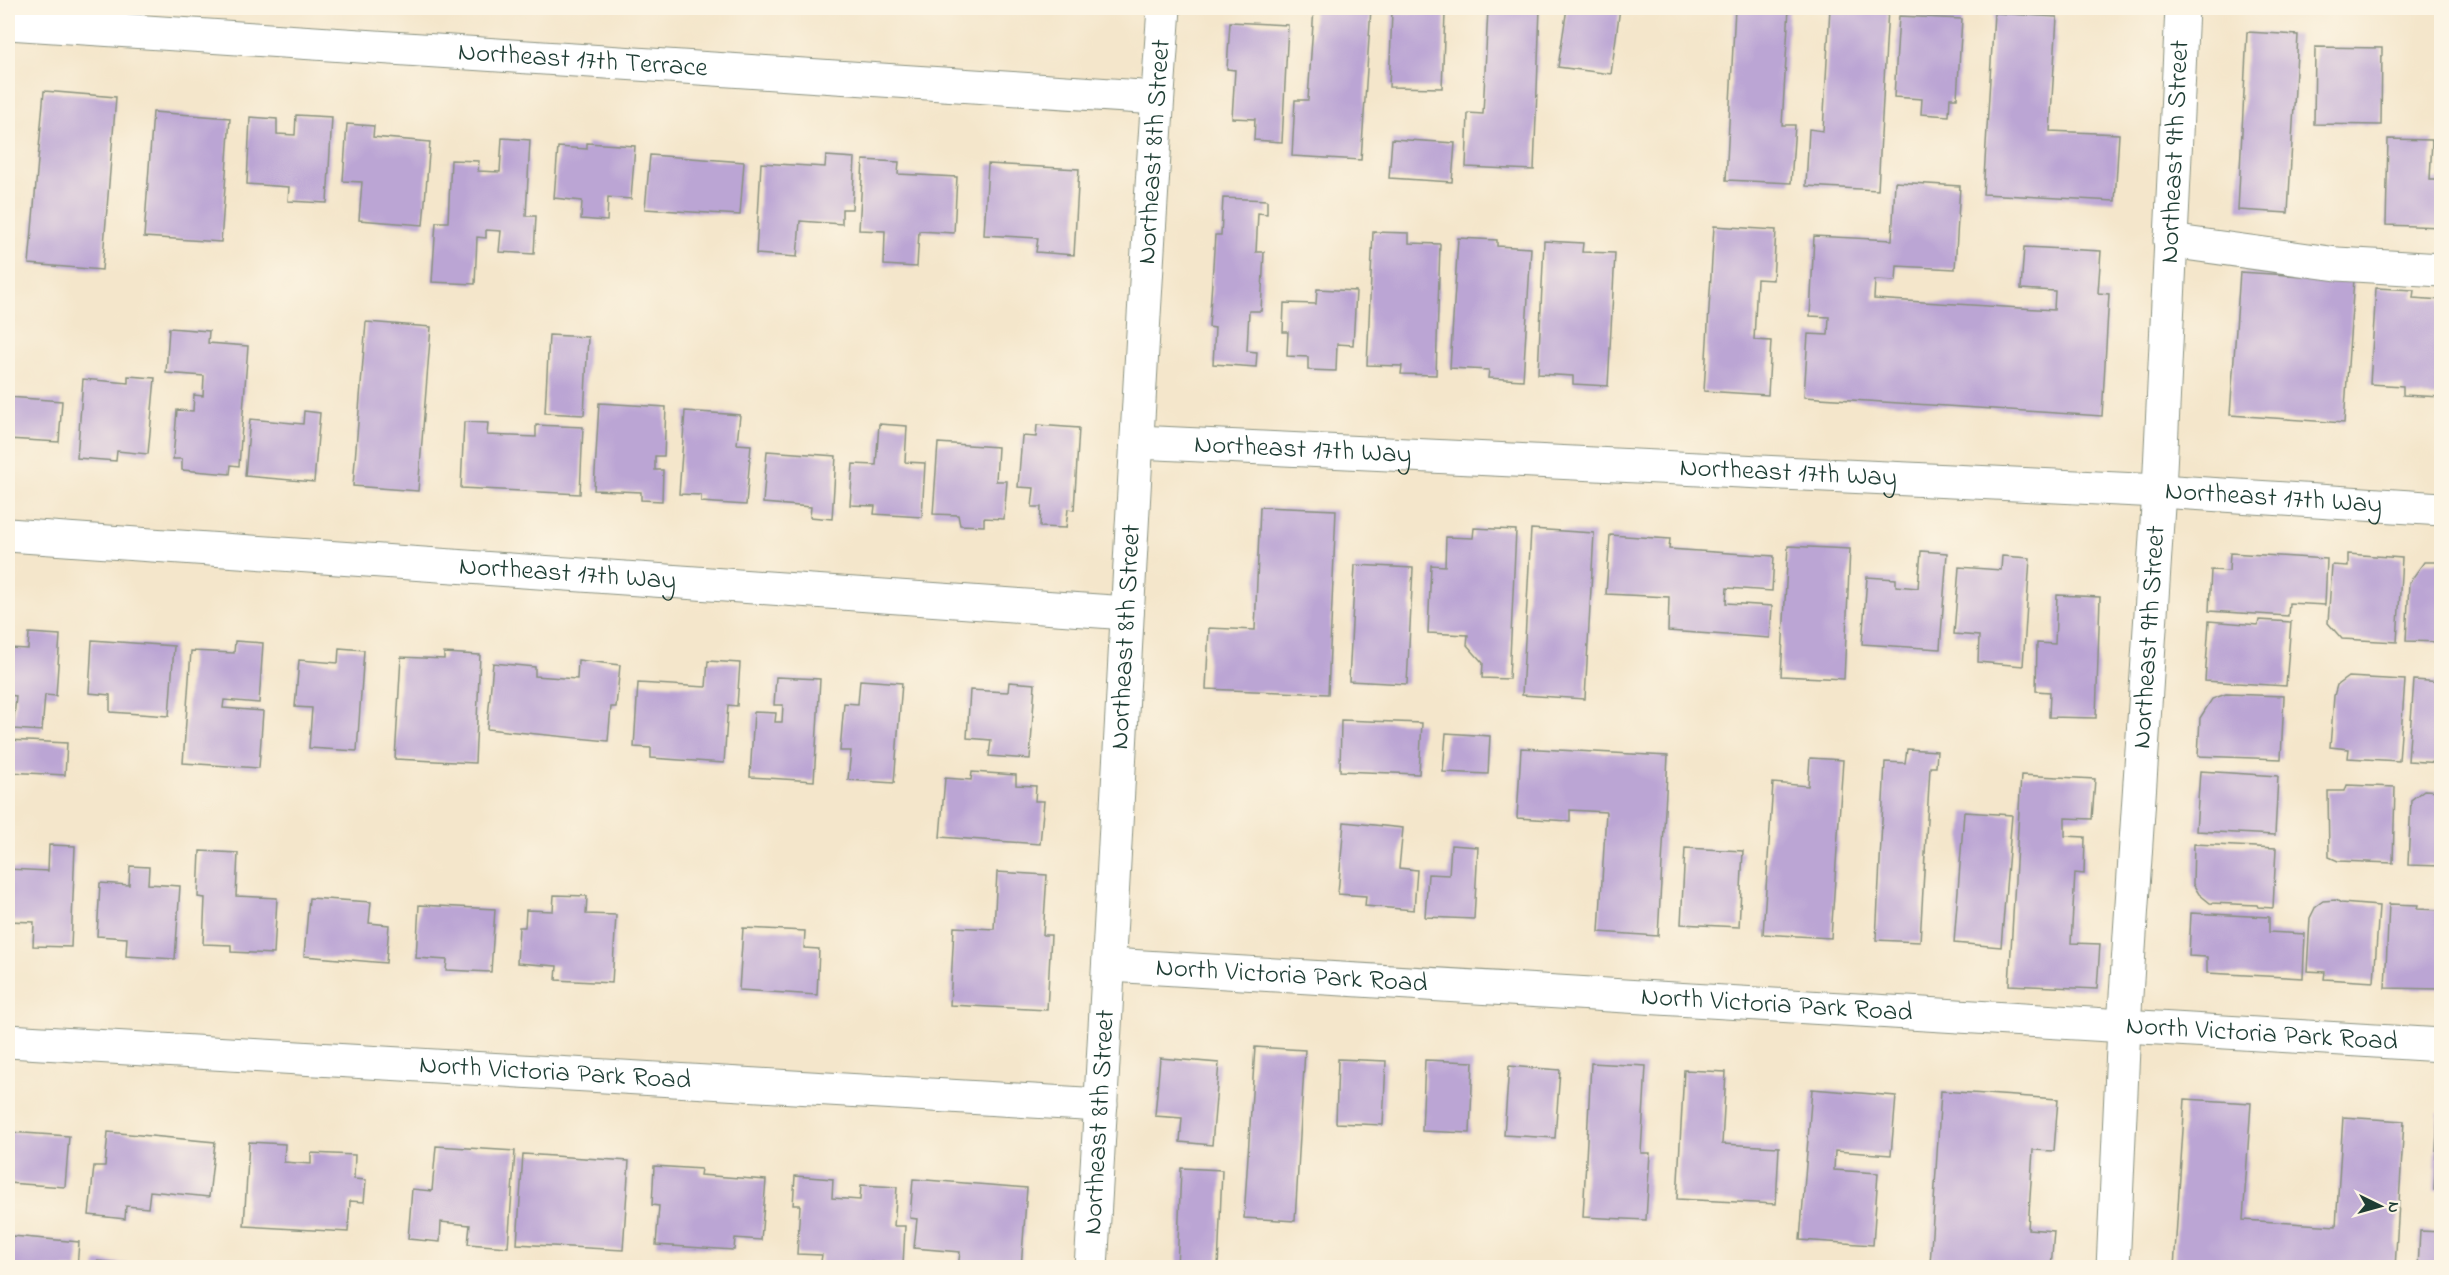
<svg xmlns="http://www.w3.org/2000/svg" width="2449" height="1275" font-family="'Indie Flower',sans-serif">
  <rect width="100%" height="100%" fill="#fcf5e5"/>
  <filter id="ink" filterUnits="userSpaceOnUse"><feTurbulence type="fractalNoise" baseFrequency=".0167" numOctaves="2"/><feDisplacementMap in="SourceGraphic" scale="12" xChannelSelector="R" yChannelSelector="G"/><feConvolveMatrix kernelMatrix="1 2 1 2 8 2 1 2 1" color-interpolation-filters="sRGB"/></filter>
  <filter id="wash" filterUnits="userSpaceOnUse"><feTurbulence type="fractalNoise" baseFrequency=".008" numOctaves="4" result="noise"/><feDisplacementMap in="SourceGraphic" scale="24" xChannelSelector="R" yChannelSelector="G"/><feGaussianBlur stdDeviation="1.35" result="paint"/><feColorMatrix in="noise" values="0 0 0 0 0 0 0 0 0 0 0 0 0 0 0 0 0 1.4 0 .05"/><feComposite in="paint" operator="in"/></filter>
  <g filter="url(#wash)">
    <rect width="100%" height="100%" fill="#f4e6cb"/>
    <g id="blocks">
      <!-- building -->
      <path fill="#bba5d4" d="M1314 8H1371L1361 160 1292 156 1295 100H1308Z
        M1488 8H1540L1534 170 1466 167 1468 113 1483 114Z
        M1567 8H1620L1611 74 1558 67Z
        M1735 8H1789L1782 125H1795L1791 183 1726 180Z
        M1830 8H1888L1878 190 1806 186 1809 129 1823 131Z
        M1392 12 1445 14 1442 88 1389 87Z
        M1994 13 2057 17 2050 131 2119 134 2115 201 1983 194Z
        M1899 16 1962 19 1957 98H1950L1949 116 1921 114 1922 99 1894 97Z
        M1230 22 1288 25 1282 142 1254 140 1255 119 1232 118 1235 70 1227 69Z
        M2247 32 2298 35 2288 213 2238 210Z
        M2315 47 2382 48 2381 125 2314 124Z
        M44 91 116 97 102 270 29 264Z
        M153 112 230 118 221 242 144 237Z
        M296 115 332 117 327 203 288 201 289 187 247 184 250 117 277 119V134L295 135Z
        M347 124 374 126 373 137 430 142 423 225 359 220 362 182 343 181Z
        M502 138 530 140 526 216H536L534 254 499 252 501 231 486 230V238L477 237 475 284 432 282 436 222H448L451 160 479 161 478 171 500 172Z
        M1392 139 1455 143 1452 182 1389 178Z
        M2388 139 2432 140 2430 180H2442V227L2386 225Z
        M587 143 635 146 631 199 608 197 607 221 581 219 582 201 554 198 558 147 587 149Z
        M650 155 744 162 740 215 645 209Z
        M826 156 855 158 852 209H842V224L800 221 797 257 756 254 761 163 825 167Z
        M863 160 899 162 898 174 957 177 954 233 919 231 917 267 884 265 885 231 859 230Z
        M988 164 1079 169 1074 255 1036 252 1038 238 984 235Z
        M1895 182 1960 186 1955 269 1897 266 1896 281 1875 280 1874 299 2054 310 2055 291 2021 289 2024 247 2101 251 2098 293 2109 294 2102 416 1804 397 1808 334 1828 335 1829 317 1810 316 1814 236 1892 240Z
        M1223 198 1267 200V214L1258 213 1256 252H1264L1261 311H1249L1247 351 1257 352 1256 367 1213 364 1215 328 1209 327 1215 235H1221Z
        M1714 226 1776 230 1773 280 1757 279 1754 340 1771 341 1768 395 1704 391Z
        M1373 232 1409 233V243L1440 244 1436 375 1401 374 1402 366 1367 365Z
        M1458 238 1497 240V246L1531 248 1523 380 1488 378 1489 370 1450 368Z
        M1544 241 1583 243 1582 252 1615 253 1608 386 1573 384V376L1538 374Z
        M2240 272 2354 279 2344 423 2230 415Z
        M2376 288 2414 290 2413 298 2442 300V397L2403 395V386L2370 384Z
        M1317 289 1356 291 1353 345 1337 344 1336 371 1308 370V357L1287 356 1288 332H1283L1284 303 1316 304Z
        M366 322 431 327 418 491 353 486Z
        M169 328 209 331 208 343 248 346 239 466 231 465 230 474 182 470V459H173L177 410 193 411 194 395 203 396 204 376 166 373Z
        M549 335 588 337 584 415 545 413Z
        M128 376 155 378 148 454 117 451 116 461 77 458 83 379 128 383Z
        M8 397 62 401 59 442 8 439Z
        M599 403 666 407 664 456H655V470H663L662 501 641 500V492L594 490Z
        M304 411 320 413 314 482 245 476 250 419 303 424Z
        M685 411 740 415 737 444 751 445 746 505 701 502V495L679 494Z
        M464 422 488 423 487 435 536 437V425L583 427 580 494 461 488Z
        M879 424 907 426 905 462 925 463 922 517 874 514 875 506 850 505 853 464 876 465Z
        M1037 425 1079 428 1074 510 1068 509 1066 528 1040 527 1041 507H1032L1034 488 1018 487 1022 436 1036 437Z
        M938 443 998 447 996 481H1007L1004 519 984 518V526L960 525 958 515 933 514Z
        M767 451 836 456 832 519 810 517 811 507 763 503Z
        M1260 507 1336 510 1328 694 1206 689 1209 628 1255 630Z
        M1474 528 1516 530 1509 679 1482 678 1483 663 1467 645 1468 635 1428 633 1431 565 1445 566 1446 537 1473 538Z
        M1531 529 1594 533 1585 699 1522 695Z
        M1610 535 1670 539 1669 549 1774 556 1772 591 1727 588 1726 603 1772 606 1770 638 1668 631 1669 597 1606 594Z
        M1788 546 1850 549 1844 679 1781 676Z
        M1921 551 1947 553 1940 649 1862 644 1867 577 1896 579V586L1918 588Z
        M2230 553 2327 559 2325 605 2289 603 2288 616 2209 611 2211 570 2229 571Z
        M2348 554 2402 558 2397 642 2342 639 2328 623 2332 565 2348 566Z
        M2002 556 2030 558 2023 666 1978 662 1979 636 1954 634 1959 567 2001 570Z
        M2424 562H2442V642L2406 641 2409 583Z
        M1355 565 1413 568 1407 684 1349 681Z
        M2057 595 2100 597 2096 718 2049 717 2050 692 2036 691 2037 643 2055 644Z
        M2259 620 2291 622 2286 686 2205 681 2209 621 2258 625Z
        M29 633 60 635 56 696 45 695 42 731 13 729 16 696 8 695V648L28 649Z
        M92 640 174 646 169 716 110 712V695L89 693Z
        M235 641 263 643 259 703 224 700 223 708 263 711 259 768 183 763 191 651 234 653Z
        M339 648 364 650 357 751 309 748 312 708 295 707 299 660 338 663Z
        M444 653 480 655 475 763 395 759 401 657 444 659Z
        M578 660 620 665 616 707H611L608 741 487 729 493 663 535 667V676L577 679Z
        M708 661 740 663 737 706 728 705 724 763 651 758V748L634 747 638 683 706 687Z
        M776 677 820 679 814 781 750 777 754 712 776 713 775 722H782L783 705H774Z
        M2348 677 2405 680 2399 761 2348 758 2349 749 2330 747 2334 696 2337 685Z
        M860 680 902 683 894 783 848 780 851 751H840L844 703 858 704Z
        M2414 680 2442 682V763L2408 761Z
        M1009 682 1035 684 1030 759 989 756 991 740 967 738 970 690 1008 692Z
        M2226 694 2284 696 2281 759 2198 756 2200 718 2212 699Z
        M1341 720 1422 723 1419 774 1340 771Z
        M1446 733 1490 736 1488 774 1443 772Z
        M8 740 67 743 65 775 8 772Z
        M1521 748 1668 756 1658 936 1599 932 1606 812 1570 810V821L1517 818Z
        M1907 749 1937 751 1936 767H1930L1920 942 1876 940 1885 762 1905 763Z
        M1810 758 1843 760 1831 938 1763 934 1773 783 1808 786Z
        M2200 771 2278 776 2275 835 2196 831Z
        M972 772 1016 775V785L1036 786 1035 801H1044L1040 844 940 837 945 778 971 780Z
        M2021 775 2095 779 2092 819 2065 818V836L2085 837 2084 874 2075 873 2071 943 2100 944 2097 989 2009 985Z
        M2347 785 2395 787 2393 863 2338 861 2329 857 2328 791H2345Z
        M2424 790 2442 791V866L2408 865 2411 800Z
        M1964 812 2012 815 2001 947 1954 943Z
        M1344 822 1403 828 1399 868 1417 870 1414 910 1365 906 1366 896 1338 894Z
        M2194 844 2276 848 2273 908 2258 907 2257 905 2210 903 2199 894 2193 884Z
        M49 845 75 846 71 947 33 946 34 922 8 921V869L48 871Z
        M1451 845 1478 847 1474 919 1425 917 1428 874 1449 875Z
        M1685 848 1743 851 1739 927 1681 924Z
        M200 851 238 853 236 896 277 898 274 954 231 952V945L203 944 205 898 198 897Z
        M130 866 149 867 148 884 180 886 175 959 126 956 127 938 97 936 100 883 129 885Z
        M997 872 1047 875 1043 935H1051L1047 1010 950 1005 954 927 994 929Z
        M554 895 587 896 586 914 616 915 612 983 556 980 557 966 517 963 519 927H525L526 910 553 911Z
        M309 898 371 902 369 923 389 925 386 963 304 956Z
        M2336 900 2341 903 2379 906 2374 982 2324 979 2325 972 2307 971 2310 918 2316 906 2323 901Z
        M2389 904 2418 905 2417 909 2442 910V989L2385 988Z
        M419 905 495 909 491 972 446 970 447 960 416 958Z
        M2191 913 2269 917V932L2305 934 2303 978 2207 973V957L2189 956Z
        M743 928 805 931 804 948 819 949 817 995 739 990Z
        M1255 1047 1305 1050 1295 1221 1244 1218Z
        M1160 1058 1219 1063 1212 1145 1180 1142 1182 1118 1155 1116Z
        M1338 1059 1386 1061 1383 1125 1336 1123Z
        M1425 1060 1473 1062 1470 1133 1422 1131Z
        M1591 1063 1646 1066 1641 1153H1650L1646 1220 1583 1217Z
        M1509 1066 1560 1070 1555 1138 1504 1135Z
        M1684 1070 1726 1072 1722 1144 1779 1147 1776 1204 1677 1199Z
        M1812 1089 1896 1096 1891 1155 1835 1151 1834 1170 1878 1173 1873 1245 1800 1240Z
        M1941 1091 2058 1099 2054 1151 2033 1150 2028 1229 2054 1231 2051 1268H1977L1930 1265Z
        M2185 1099 2251 1103 2243 1220 2336 1226 2343 1117 2404 1121 2395 1268H2174Z
        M2438 1113H2442V1190H2434Z
        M8 1132 69 1136 65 1187 8 1183Z
        M108 1132 215 1142 209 1197 150 1191 148 1208 126 1206 125 1219 89 1215 94 1166H105Z
        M249 1142 285 1144 284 1162 311 1164V1153L355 1155 354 1179 366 1180 364 1202 350 1201 348 1232 244 1226Z
        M436 1146 515 1151 508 1247 468 1244 470 1225 441 1222 440 1242 408 1239 412 1189 432 1191Z
        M523 1154 629 1161 623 1250 517 1244Z
        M654 1166 701 1169 700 1175 766 1180 761 1240 735 1238 734 1250 656 1245 659 1206 652 1205Z
        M1181 1168 1222 1170 1218 1268H1177Z
        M795 1176 833 1179 832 1198 860 1200 861 1185 897 1187 894 1226H905L903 1265 869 1262V1268H820L822 1255 797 1254 800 1205H793Z
        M913 1179 1027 1188 1021 1268H958L960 1252 914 1248 917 1219 910 1218Z
        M2420 1231 2442 1232V1268H2418Z
        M12 1236 79 1242 77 1268H10Z
        M96 1261 155 1266V1268H95Z"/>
    </g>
  </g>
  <g filter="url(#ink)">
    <use href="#blocks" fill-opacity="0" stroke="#8a9280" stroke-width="1.5"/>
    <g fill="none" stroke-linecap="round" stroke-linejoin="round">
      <defs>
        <g id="minor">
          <path id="s1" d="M8 23 1157 98"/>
          <path d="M2170 241 2337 264 2442 270"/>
          <path id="s2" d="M1137 442 2159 491 2442 509"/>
          <path id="s3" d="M8 535 1127 613"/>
          <path id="s4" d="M1110 965 2442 1045"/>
          <path id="s5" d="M8 1041 1101 1105"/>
          <path id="s6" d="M1091 1268C1117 848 1134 427 1164 8"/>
          <path id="s7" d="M2113 1268 2124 1026 2159 491 2182 8"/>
        </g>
      </defs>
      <!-- minor casing -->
      <use href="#minor" stroke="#8a9280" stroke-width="35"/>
      <!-- minor -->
      <use href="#minor" stroke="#fff" stroke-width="33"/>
    </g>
  </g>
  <g text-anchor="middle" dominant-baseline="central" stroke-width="5" stroke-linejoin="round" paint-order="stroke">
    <!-- street labels -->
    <g font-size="27" fill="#1f3d34" stroke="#fcf5e5">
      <text stroke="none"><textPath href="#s1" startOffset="576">Northeast 17th Terrace</textPath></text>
      <text stroke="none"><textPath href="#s6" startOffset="1118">Northeast 8th Street</textPath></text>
      <text stroke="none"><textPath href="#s7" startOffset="1118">Northeast 9th Street</textPath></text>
      <text stroke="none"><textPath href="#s2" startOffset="166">Northeast 17th Way</textPath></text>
      <text stroke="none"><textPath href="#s2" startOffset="652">Northeast 17th Way</textPath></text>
      <text stroke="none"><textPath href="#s2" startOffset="1138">Northeast 17th Way</textPath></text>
      <text stroke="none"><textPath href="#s3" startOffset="561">Northeast 17th Way</textPath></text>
      <text stroke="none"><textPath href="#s6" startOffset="632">Northeast 8th Street</textPath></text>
      <text stroke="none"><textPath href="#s7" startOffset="632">Northeast 9th Street</textPath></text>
      <text stroke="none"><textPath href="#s4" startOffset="182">North Victoria Park Road</textPath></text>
      <text stroke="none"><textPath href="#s4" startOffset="668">North Victoria Park Road</textPath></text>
      <text stroke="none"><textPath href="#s4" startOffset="1154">North Victoria Park Road</textPath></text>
      <text stroke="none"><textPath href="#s5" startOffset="548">North Victoria Park Road</textPath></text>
      <text stroke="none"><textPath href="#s6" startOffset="146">Northeast 8th Street</textPath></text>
    </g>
  </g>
  <!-- margin -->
  <rect width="2449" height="1275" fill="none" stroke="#fcf5e5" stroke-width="30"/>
  <!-- north arrow -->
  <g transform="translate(2380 1206) rotate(95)" stroke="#fcf5e5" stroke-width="4.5" paint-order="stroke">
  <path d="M0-4.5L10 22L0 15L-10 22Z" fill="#1f3d34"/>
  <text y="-9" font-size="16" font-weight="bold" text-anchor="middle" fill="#1f3d34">N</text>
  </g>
</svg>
